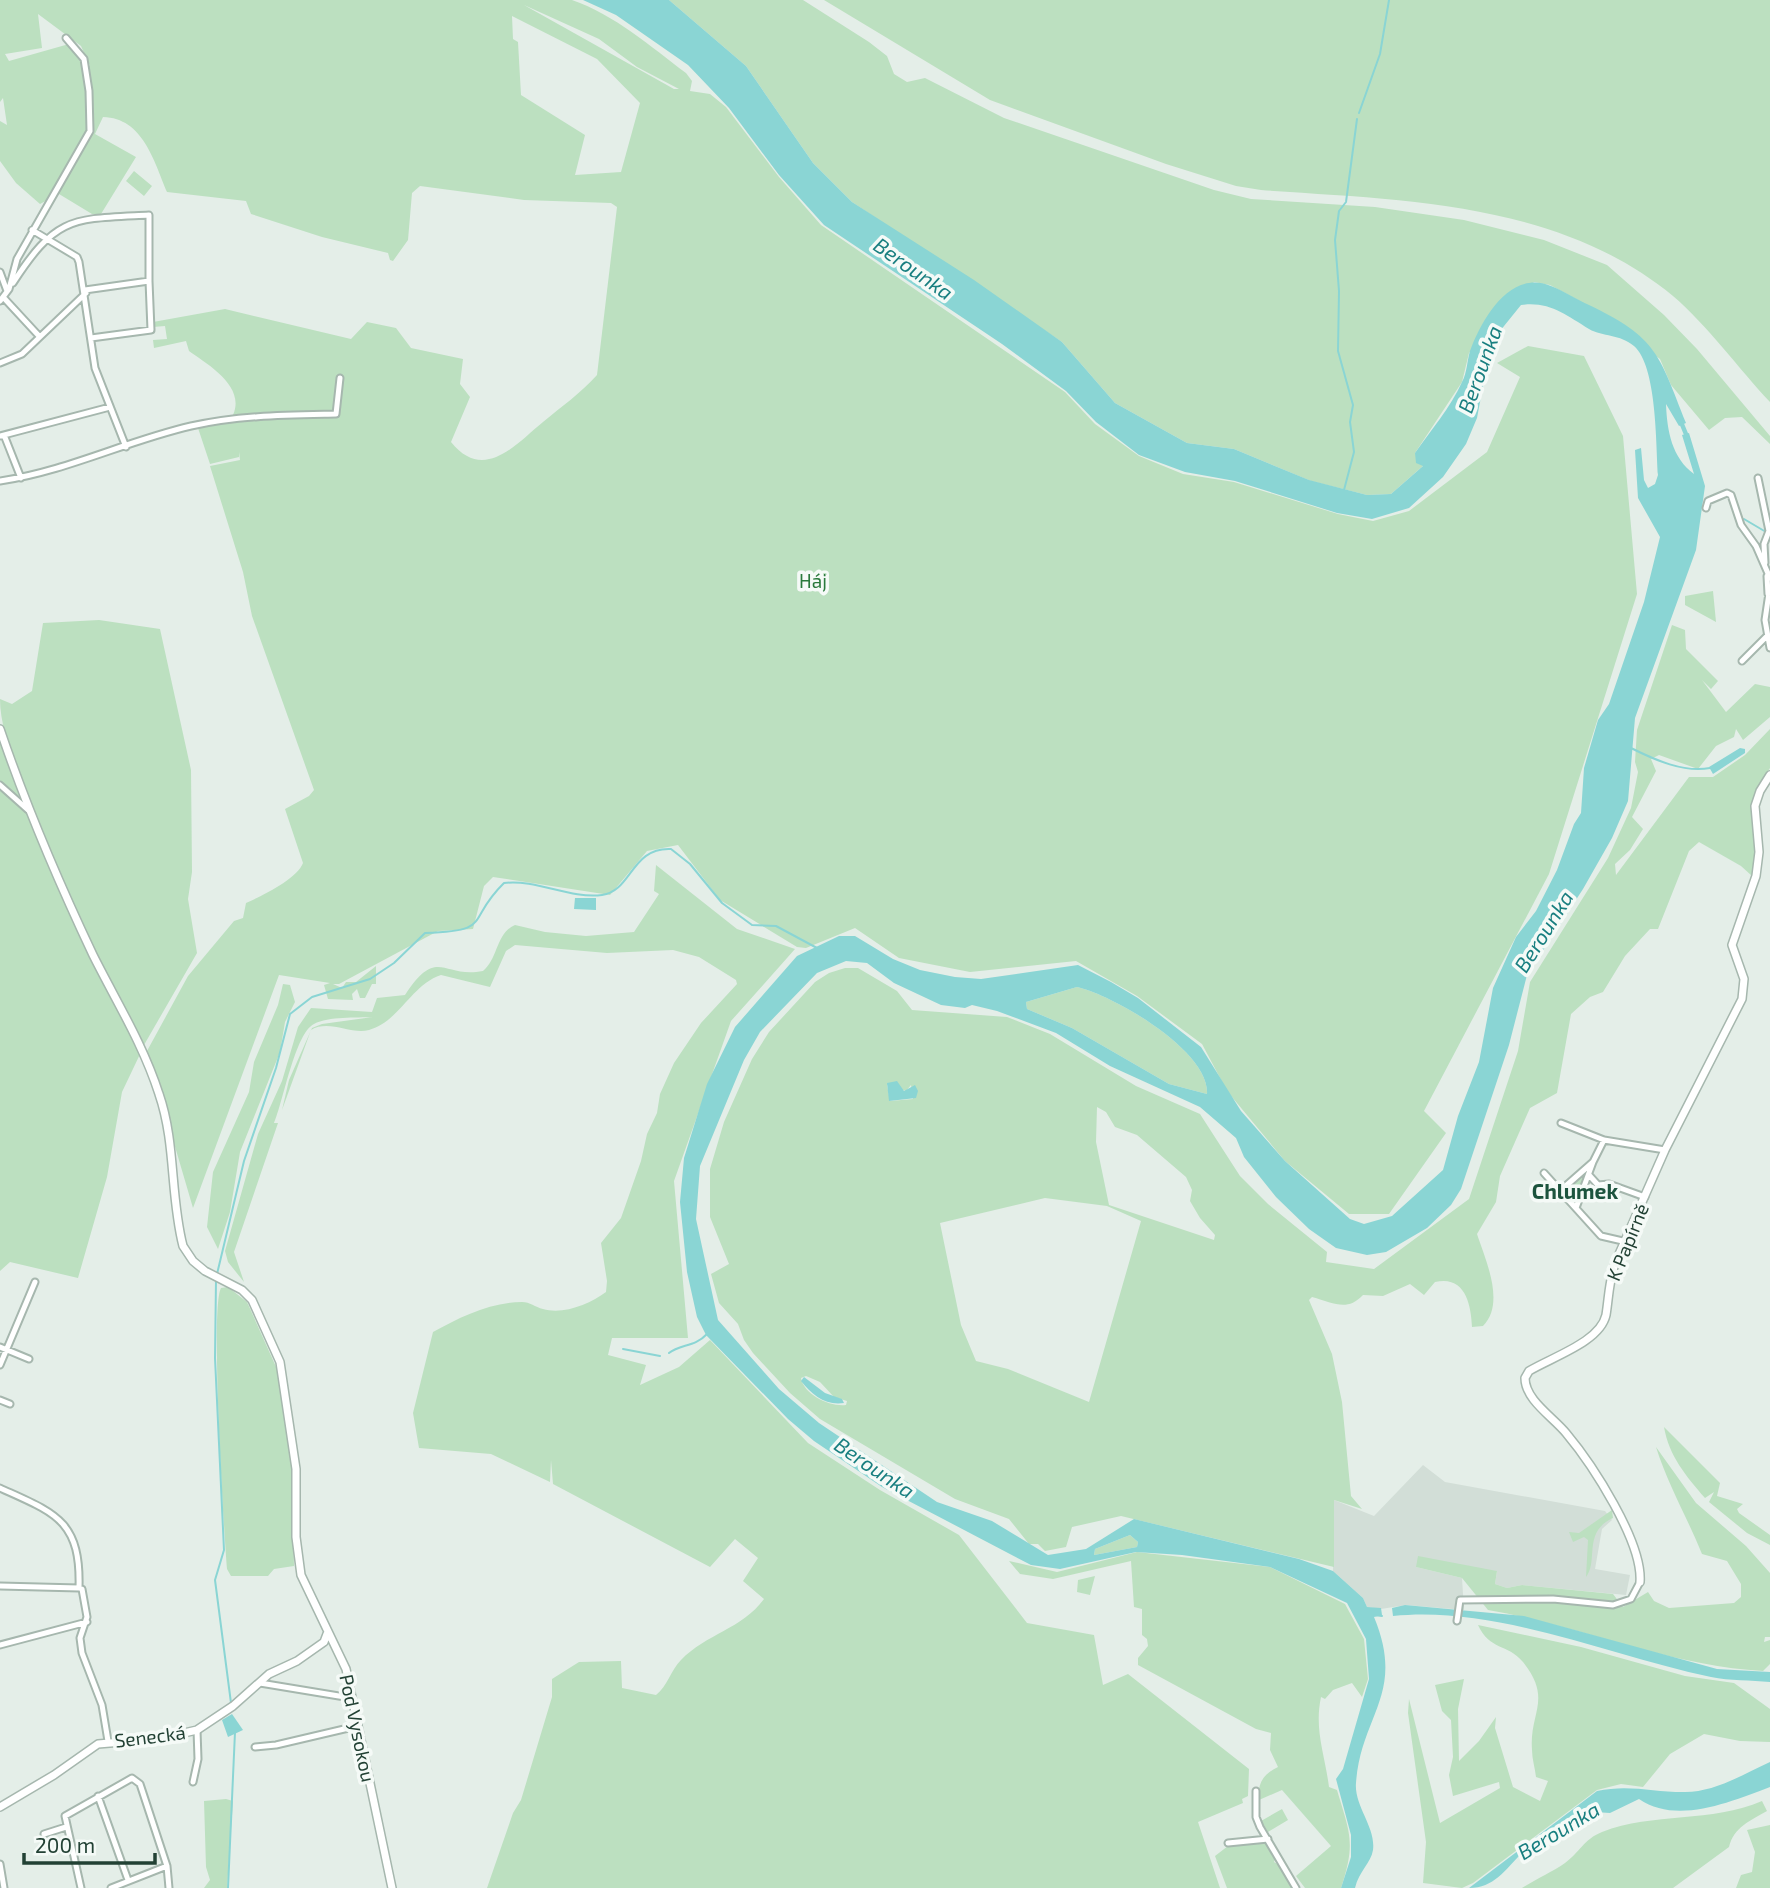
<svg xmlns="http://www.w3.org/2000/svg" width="1770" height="1888" font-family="'Exo 2',sans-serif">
  <rect width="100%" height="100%" fill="#e4eee8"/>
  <!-- built -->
  <path fill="#d2ded7" d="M1423 1465 1445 1482 1605 1511 1612 1520 1602 1529 1595 1569 1630 1575 1626 1595 1522 1585 1507 1588 1495 1584 1497 1571 1416 1567 1462 1578 1464 1610 1406 1605 1381 1609 1367 1607 1363 1598 1333 1571 1334 1500 1374 1516Z"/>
  <!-- green -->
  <path fill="#bce0c0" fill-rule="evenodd" d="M0 0H572C615 15 650 46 686 73L692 81 690 91 710 94 726 107 779 177 821 225 1065 392 1095 424 1139 456 1183 474 1234 482 1338 514 1373 521 1409 511 1487 452 1520 377 1497 363 1528 346 1584 356 1623 436 1637 594 1549 874 1424 1111 1446 1133 1389 1214H1349L1285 1161 1227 1091 1202 1044 1137 996 1076 961 970 972 899 958 855 928 806 948 797 947 720 900 678 845 647 851 610 895 493 877 484 886 473 929 438 931 339 984H333L342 988 346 982H356L376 966V984H372L365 998H360L357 989 352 994 353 1000 328 999 324 985 330 983 279 975 193 1208 147 1051 188 976 234 921 243 918 246 903C262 896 297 879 303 863L285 809 309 796 314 790 252 616 243 572 210 466 240 460 239 452V457L210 464 196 422 233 415C246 386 207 364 189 351L186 341 154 348 153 340 167 339 165 326 153 327V322L225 309 351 339 367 322 396 328 411 348 463 359 460 384 470 397 451 442C484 483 516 444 543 422 561 407 581 393 597 375L617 207 611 203 524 200 420 186 412 193 408 240 393 261 390 260 388 253 322 237 251 214 246 201 167 192C154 161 143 118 103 117L95 134 136 157 101 214H92L59 194 40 204 16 183 0 161V121L7 125 3 98 0 102ZM524 5 599 39 637 67 679 89H674ZM38 14 81 46 90 66 69 44 9 61 5 54 42 48ZM512 16 597 59 640 103 621 172 575 175 585 135 521 95 518 42 513 39Z
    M669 0H803L869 42 887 56 894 74 907 82 925 78 1004 118 1214 190 1251 199 1375 207 1464 220 1544 240 1607 265 1664 315 1697 349 1770 436V444L1742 417 1725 418 1709 430 1671 385 1660 359 1578 300 1550 285 1534 282 1469 353 1462 382 1415 453 1424 465 1391 494 1367 495 1311 481 1234 449 1187 443 1115 403 1062 342 852 202 813 163 746 66Z
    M824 0H1770V402C1739 369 1707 325 1673 296 1558 201 1402 200 1261 190L1236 186 1166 164 990 100Z
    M134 171 152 186 144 196 126 181Z
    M1713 591 1716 622 1685 605V596Z
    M99 620 160 629 191 770 192 872 188 899 197 953 144 1045C97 957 50 867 18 772 10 747 0 725 0 699L12 704 32 691 43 623Z
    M1672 625 1685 630 1686 649 1718 681 1711 689 1702 680 1726 712 1755 684 1770 687V717L1743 740 1736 729 1734 737 1716 746 1698 769 1659 755 1651 759 1656 771 1632 817 1643 829 1630 850 1615 864 1616 875 1689 777H1713L1745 755 1770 729V768L1755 792 1752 805 1756 852 1752 876 1741 866 1699 842 1689 851 1658 929H1650L1625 956 1603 992 1590 997 1571 1014 1557 1093 1530 1108 1500 1176 1496 1202 1477 1234C1485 1259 1506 1303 1483 1326L1472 1327C1471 1304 1465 1275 1435 1282L1424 1295 1410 1284 1383 1296 1363 1295C1347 1312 1334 1303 1312 1297L1309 1300 1332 1354 1342 1402 1351 1496 1362 1509 1334 1500V1567L1121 1516 1072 1527 1066 1547 1045 1551 1038 1544H1029L1009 1519 955 1499 820 1419 790 1393 753 1353 744 1340 738 1324 719 1303 711 1274 729 1264 710 1217V1169L724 1122 752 1059 769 1032 815 982 829 973 845 968H858L897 991 912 1010 1007 1017 1050 1034 1136 1086 1200 1114 1240 1176 1268 1204 1327 1252 1326 1262 1374 1269 1469 1199 1518 1051 1530 982 1608 858 1631 808 1638 772 1635 762 1637 730ZM887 1085 906 1091 911 1085 913 1099 890 1101ZM1097 1107 1106 1112 1115 1127 1137 1135 1186 1177 1192 1190 1190 1201 1200 1218 1215 1235 1214 1240 1109 1205 1096 1142ZM1045 1198 1107 1206 1141 1221 1089 1402 1008 1369 976 1361 961 1325 940 1223ZM806 1376 820 1382 834 1397 847 1401 846 1405C830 1407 804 1395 801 1378Z
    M0 732 28 810 0 785Z
    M0 787 26 810 142 1050 122 1092 107 1177 78 1278 10 1262 0 1271Z
    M656 865 737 929 795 949 731 1021 674 1181 688 1338H612L608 1355 646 1365 640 1385 679 1367 710 1340 808 1443 880 1490 959 1535 1027 1623 1094 1635 1103 1685 1128 1674 1249 1769 1248 1796 1242 1799 1243 1803 1198 1822 1220 1888H487L513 1813 521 1800 552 1697V1679L579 1662 621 1661 622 1688 656 1695C667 1687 671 1670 681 1660 706 1634 742 1629 764 1599L743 1581 758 1558 735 1539 710 1567 553 1484 551 1460 550 1482 491 1454 419 1448 413 1413 433 1332C460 1317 491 1302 522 1302 530 1302 535 1307 543 1309 563 1315 590 1304 606 1292L607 1281 601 1243 621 1218 641 1161 647 1134 657 1113 660 1094 674 1063 701 1023 737 984 736 980 699 957 673 950 607 953 515 945 506 951 490 987 441 975C411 985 400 1021 369 1030 351 1035 329 1019 311 1030L282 1110 289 1080 312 1028 322 1024 373 1017C356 1018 329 1016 314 1024 295 1033 283 1103 274 1123H278L234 1252 244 1282 228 1262 225 1251 258 1134 282 1081 298 1027 311 1008 372 1012 377 998 405 995C438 945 442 979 483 971 498 959 496 933 515 925L545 932 586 936 634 932 659 894 654 891Z
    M283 984 290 985 295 1002 285 1022 280 1052 240 1152 230 1212 218 1249 207 1227 213 1172 249 1092 254 1062 278 1005Z
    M1077 987C1113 995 1210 1051 1207 1094L1169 1084 1072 1028 1027 1009 1026 1002Z
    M1591 1164 1577 1201 1571 1200 1565 1188Z
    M228 1287 247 1302 277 1369 292 1462 294 1566 274 1569 268 1576H231L227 1569C224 1531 210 1307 221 1288Z
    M1664 1427 1720 1483 1717 1496 1743 1504 1737 1509 1739 1513 1770 1535V1545L1747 1533 1709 1502 1714 1492 1705 1498C1686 1476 1669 1456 1664 1427Z
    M1656 1447 1696 1503 1746 1546 1770 1573V1637H1765L1764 1642 1770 1640V1664L1763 1671C1669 1666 1581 1626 1488 1610L1462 1578 1416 1567 1418 1556 1497 1571 1495 1584 1507 1588 1522 1585 1613 1594 1623 1607 1648 1592 1654 1601 1669 1608 1734 1603 1741 1597V1584L1727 1561 1702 1554C1687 1517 1668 1485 1656 1447Z
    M1612 1510 1613 1518C1582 1532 1599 1561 1586 1577L1588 1540 1584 1537 1573 1542 1569 1532 1579 1533Z
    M1130 1535 1138 1542 1137 1547 1094 1555 1095 1549Z
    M1137 1552 1270 1567 1345 1604 1364 1639 1368 1679 1362 1697 1352 1683 1333 1690 1325 1699 1321 1697C1314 1730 1325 1755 1329 1787L1337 1790C1350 1834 1356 1842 1341 1888H1305L1296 1876 1331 1846 1282 1790 1259 1800C1257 1784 1263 1774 1278 1767L1270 1750 1271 1733 1256 1729 1138 1665V1658L1148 1646 1147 1639 1142 1635V1609L1134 1607 1131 1561 1053 1579 1020 1574 1009 1561 1057 1572Z
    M1095 1576 1090 1595 1077 1592 1078 1580Z
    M1478 1625 1581 1647 1685 1676 1734 1683 1770 1709V1742L1740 1741 1704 1734 1670 1754 1643 1787 1621 1784 1597 1790 1473 1883 1462 1888 1423 1883 1426 1842 1408 1713 1409 1699 1440 1823 1500 1788 1499 1782 1453 1796 1449 1775 1453 1757 1451 1720 1442 1711 1435 1685 1464 1679 1458 1709 1459 1761 1479 1741 1496 1717 1495 1728 1513 1787 1540 1801 1548 1781 1536 1777C1535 1768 1532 1759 1532 1750 1529 1712 1553 1700 1523 1662 1507 1643 1490 1651 1478 1625Z
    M226 1799 233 1801 227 1888H204L210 1880 206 1867 204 1801Z
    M1762 1801 1767 1811C1750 1821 1734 1827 1729 1847L1673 1888H1522C1536 1879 1552 1872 1565 1863 1579 1853 1584 1839 1602 1832 1653 1812 1712 1823 1762 1801Z
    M1282 1809 1288 1820 1268 1832 1261 1821Z
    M1770 1825V1888H1736L1741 1875 1752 1872 1755 1852 1747 1830Z
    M1241 1843H1266L1276 1857 1274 1862 1279 1865 1293 1888H1227L1215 1856 1228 1846Z"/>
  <!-- water -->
  <path fill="#8ad5d4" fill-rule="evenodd" d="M583 0H669L746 66 813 163 852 202 974 280 1062 342 1115 403 1187 443 1234 449 1309 480 1367 495 1391 494 1423 466 1416 463 1415 453C1430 431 1451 407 1462 382 1467 373 1467 361 1470 351 1482 319 1510 269 1551 286 1564 291 1576 299 1589 305 1658 338 1659 355 1686 423L1679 426 1666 404C1667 431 1672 458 1694 474L1682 435 1689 433 1705 486 1696 550 1635 718 1628 801 1612 838 1583 889 1527 975 1509 1045 1461 1189 1451 1205 1427 1228 1386 1252 1367 1255 1336 1248 1309 1229 1276 1197 1244 1157 1236 1138 1200 1107 1110 1066 1056 1033 997 1011 972 1005 965 1008 941 1005 894 983 867 963 846 961 817 973 760 1032 744 1060 700 1166 696 1219 718 1320 779 1389 819 1423 937 1502 992 1521 1048 1555 1086 1549 1134 1519 1299 1559 1333 1571 1363 1598 1367 1607 1381 1608 1382 1615 1374 1617C1406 1694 1361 1714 1356 1783 1354 1806 1376 1827 1373 1850 1371 1863 1359 1871 1355 1888H1341L1351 1857V1835L1336 1779 1343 1769 1369 1679 1366 1639 1347 1603 1270 1567 1182 1555 1136 1552 1060 1569 1031 1565 882 1487 814 1441 788 1419 706 1335 697 1317 687 1272 680 1202 684 1158 707 1084 735 1027 797 956 839 936H855L893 959 920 970 955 977 981 979 1078 965 1111 982 1138 998 1201 1047 1241 1111 1285 1161 1350 1219 1364 1224 1392 1216 1443 1170 1458 1116 1479 1062 1493 988 1516 937 1536 911 1557 870 1574 824 1581 813 1584 768 1598 720 1609 704 1644 602 1660 537 1638 498 1635 450 1641 448 1644 480 1648 488 1655 484 1658 475C1656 444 1657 366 1634 346 1620 334 1603 337 1589 329 1566 315 1549 301 1521 305L1500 331 1486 370 1477 418 1466 444 1443 477 1409 508 1372 519 1337 513 1235 481 1185 472 1139 455 1096 422 1066 391 1002 344 824 225 779 175 729 108 688 65 616 15ZM1077 987C1113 995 1210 1051 1207 1094L1169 1084 1072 1028 1027 1009 1026 1002ZM1130 1535 1138 1542 1137 1547 1094 1555 1095 1549Z
    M1740 748 1745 749V753L1713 774 1709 767Z
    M575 898H596V910L574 909Z
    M897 1081 904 1091 915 1085 918 1091 916 1098 889 1101 887 1083Z
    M804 1377 825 1393 842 1399 844 1403C826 1406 812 1395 801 1381Z
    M1405 1605 1524 1616 1717 1669 1770 1672V1682C1751 1680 1730 1681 1711 1677 1610 1656 1496 1605 1393 1616L1392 1608Z
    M232 1714 243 1730 228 1737 222 1720Z
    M1770 1762V1787C1730 1802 1677 1825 1639 1799L1610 1813 1595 1812C1586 1821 1578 1824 1567 1831 1550 1841 1542 1852 1521 1854 1505 1870 1494 1888 1469 1888L1597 1791C1628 1784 1653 1792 1683 1792 1713 1793 1744 1774 1770 1762Z"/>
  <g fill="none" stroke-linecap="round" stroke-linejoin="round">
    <!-- stream -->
    <path stroke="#8ad5d4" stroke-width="2" d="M1359 113 1380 54 1389 0
      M1344 490 1354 452 1350 422 1353 405 1338 351 1339 291 1335 240 1339 211 1346 202 1357 119
      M1744 519 1766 532
      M1631 748C1655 760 1684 773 1710 768
      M217 1274 244 1161 276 1068 290 1014 312 997 370 979 394 963 425 933C494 931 465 921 504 883 537 879 569 899 602 895 632 891 631 847 671 849L690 864 722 903 752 925 776 926 817 948
      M216 1280 215 1358 224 1550 215 1580 231 1703
      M623 1349 660 1356
      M669 1353C680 1344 695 1347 707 1334
      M1374 1615 1382 1616
      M228 1888 235 1732"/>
    <!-- canal -->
    <path stroke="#8ad5d4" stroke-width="4.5" d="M1681 422 1688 439"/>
    <defs>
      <path id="minor" d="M32 230 77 257 79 262 95 368 126 447
        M0 272 7 291
        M13 283C57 215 72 219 149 215V281
        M85 290 149 281 151 330 91 338
        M3 297 39 336
        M0 301 9 289 17 259 90 131 89 91 84 59 66 38
        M0 363 22 354 86 293
        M4 435 21 478
        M0 436 110 407
        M1758 478 1769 531 1764 544 1765 563
        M0 481C67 471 126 441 191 426 240 415 287 415 336 414L340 378
        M1706 508 1708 501 1727 493 1731 495 1741 525 1756 546 1770 578
        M1767 576 1768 594
        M1769 593 1765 620 1770 648
        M1742 661 1766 637
        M0 785 28 810
        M1561 1123 1604 1140 1665 1150
        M1544 1173 1601 1236 1627 1242
        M1589 1175 1598 1185 1609 1184 1645 1197
        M1560 1191 1593 1162 1604 1140
        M1576 1208 1593 1162
        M0 1347 29 1359
        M0 1365 35 1282
        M0 1400 10 1404
        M0 1488C55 1513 81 1520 79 1588L82 1589 87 1617 80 1638 82 1653 102 1705 108 1741
        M0 1586 79 1588
        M1457 1621 1460 1600 1553 1599 1613 1605 1631 1599 1640 1582
        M0 1645 87 1622
        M260 1683 351 1698
        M255 1747 276 1745 357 1726
        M193 1782 198 1759 197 1730
        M1256 1791V1817L1260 1827 1296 1888
        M98 1796 128 1880
        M44 1834 66 1827
        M1228 1843 1268 1839
        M0 1864 4 1888
        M81 1888 65 1816 132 1778 140 1784 167 1866
        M111 1888 167 1866 169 1888"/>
      <path id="tertiary" d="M0 729C26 806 58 881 93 955 116 1001 143 1044 159 1094 176 1143 170 1196 183 1246L193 1261 205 1271 242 1290 252 1300 280 1362 296 1469V1537L301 1575 346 1669 392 1888
        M1640 1582C1643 1542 1592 1464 1566 1433 1553 1417 1525 1400 1525 1378L1529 1371C1552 1357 1600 1342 1606 1315 1609 1296 1609 1279 1616 1261L1665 1150 1742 999 1744 979 1732 945 1756 876 1759 852 1755 806 1760 791 1770 775
        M0 1807 54 1775 98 1744 158 1739 197 1730 233 1706 269 1674 297 1661 324 1642 327 1634"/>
    </defs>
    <!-- minor casing -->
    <use href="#minor" stroke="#a6b7ae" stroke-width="9"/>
    <!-- tertiary casing -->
    <use href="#tertiary" stroke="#a6b7ae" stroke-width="10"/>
    <!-- minor -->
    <use href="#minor" stroke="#fff" stroke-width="5"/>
    <!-- tertiary -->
    <use href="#tertiary" stroke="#fff" stroke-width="7"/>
  </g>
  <g text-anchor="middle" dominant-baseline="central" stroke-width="7" stroke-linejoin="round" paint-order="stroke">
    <!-- park labels -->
    <g font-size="19" fill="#2a7a3c" stroke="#f5faf7">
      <text x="813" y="580">Háj</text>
    </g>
    <!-- street labels -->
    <g font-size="19" fill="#224134" stroke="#f5faf7">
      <text transform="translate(1627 1242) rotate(-68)">K Papírně</text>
      <text transform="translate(358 1728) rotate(78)">Pod Vysokou</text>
      <text transform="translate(150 1736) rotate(-7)">Senecká</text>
    </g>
    <!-- water labels -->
    <g font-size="21" font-style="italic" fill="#197f80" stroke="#f5faf7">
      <text transform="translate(914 268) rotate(35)">Berounka</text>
      <text transform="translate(1479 369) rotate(-70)">Berounka</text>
      <text transform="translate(1543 931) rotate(-58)">Berounka</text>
      <text transform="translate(875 1467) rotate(34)">Berounka</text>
      <text transform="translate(1558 1830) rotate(-31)">Berounka</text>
    </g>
    <!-- neighbourhood labels -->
    <g font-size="21" font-weight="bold" fill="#1d543e" stroke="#f5faf7">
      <text x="1575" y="1190">Chlumek</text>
    </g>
  </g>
  <!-- scale -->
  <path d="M24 1853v10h131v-10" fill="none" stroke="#224134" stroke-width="3.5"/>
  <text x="35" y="1853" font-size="21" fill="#224134" stroke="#f5faf7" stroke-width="5" paint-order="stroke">200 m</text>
</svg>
